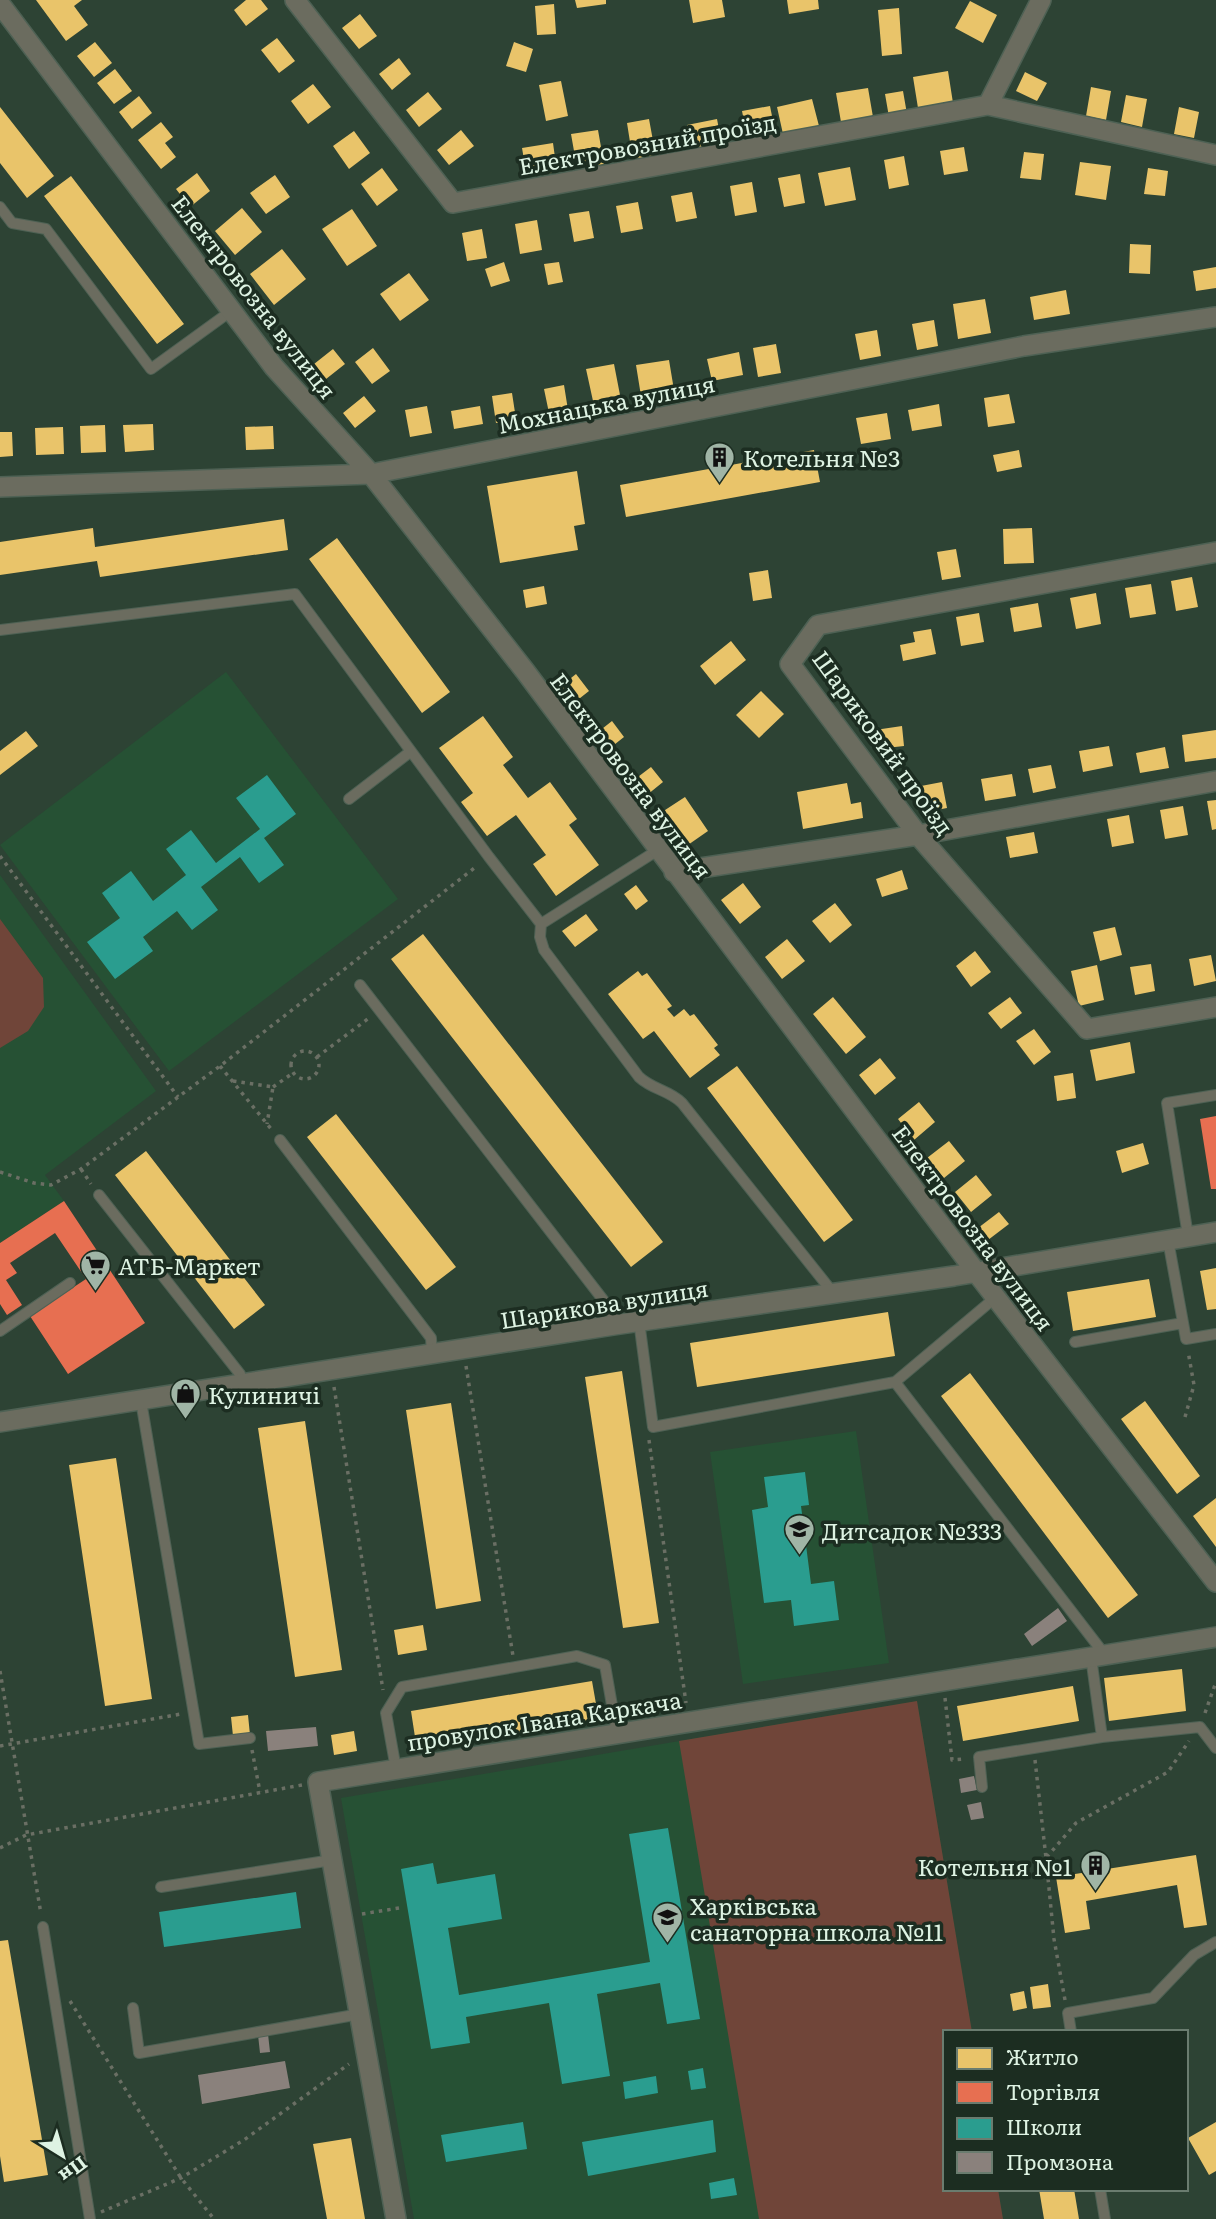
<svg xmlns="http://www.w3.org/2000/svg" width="1216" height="2219" font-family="Literata,serif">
  <rect width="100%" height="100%" fill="#2d4334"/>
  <!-- built -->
  <path fill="#265134" d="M226 672 398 899 169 1071 0 845Z
    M0 875 156 1091 45 1175 64 1201 0 1243Z
    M856 1431 889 1663 743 1684 710 1452Z
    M917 1701 972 2032H945V2189H998L1003 2219H414L341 1798Z"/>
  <!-- green -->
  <path fill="#704539" d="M0 919 43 978 44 1007 28 1031 0 1048Z
    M917 1701 972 2032H945V2189H998L1003 2219H759L679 1741Z"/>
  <!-- homes -->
  <path fill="#e9c46a" d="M36 0H82L74 6 88 25 66 41Z
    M246 0H261L268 9 246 26 234 10Z
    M575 0H606V4L577 8Z
    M689 0H722L725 17 693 23Z
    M787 0H818L819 9 789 14Z
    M970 1 997 15 983 43 955 28Z
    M554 4 556 34 537 35 535 6Z
    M899 8 902 54 882 56 878 10Z
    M360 14 377 36 359 49 342 28Z
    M277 38 295 61 279 73 261 50Z
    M95 42 112 63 94 77 77 56Z
    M514 42 533 49 526 72 506 66Z
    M399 58 411 74 392 90 379 74Z
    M115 69 132 91 114 104 97 83Z
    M948 71 953 103 918 108 913 77Z
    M1025 72 1047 83 1037 101 1016 91Z
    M561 81 568 116 546 121 539 85Z
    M313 84 331 107 308 124 291 101Z
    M1091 87 1111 91 1106 120 1086 116Z
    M868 88 873 117 841 122 836 93Z
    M903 91 907 114 889 117 885 94Z
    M428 92 442 109 419 127 406 110Z
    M1126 95 1147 99 1142 127 1121 122Z
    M139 96 152 113 132 129 119 112Z
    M812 99 819 126 783 134 777 107Z
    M770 106 776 136 748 141 742 111Z
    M0 107 54 176 27 198 0 163Z
    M1179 107 1199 112 1194 138 1174 134Z
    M649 119 656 157 633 161 627 123Z
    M717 119 722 145 692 150 687 125Z
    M161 122 173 137 165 143 176 157 161 169 138 140Z
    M461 130 474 146 449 165 437 150Z
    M598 130 604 164 577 168 571 134Z
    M354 131 370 153 349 169 333 146Z
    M553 143 557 172 527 177 522 148Z
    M964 147 968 171 944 175 940 151Z
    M1024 152 1044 154 1041 180 1020 178Z
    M904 156 909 185 889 189 884 160Z
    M1080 162 1111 166 1106 200 1075 195Z
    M850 167 856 200 825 206 818 173Z
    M382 168 398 190 377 206 361 184Z
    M1148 168 1168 171 1165 196 1144 194Z
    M197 173 210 191 190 207 176 189Z
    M800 174 805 203 784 207 778 178Z
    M275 175 290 197 266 214 250 193Z
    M71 176 184 324 157 344 44 196Z
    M752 182 757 212 735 216 730 186Z
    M692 192 697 218 676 222 671 196Z
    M638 202 643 229 621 233 616 206Z
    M242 208 262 232 235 255 215 231Z
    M352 209 377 246 347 266 322 229Z
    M589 211 594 238 574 242 569 214Z
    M537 220 542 250 520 254 515 224Z
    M482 229 487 258 467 261 462 233Z
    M1130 244 1151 245 1150 274 1129 273Z
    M282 249 306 279 274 305 250 274Z
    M504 262 510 281 491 287 485 269Z
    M559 262 563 282 548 285 544 264Z
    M1216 267V288L1196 291 1193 271Z
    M409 273 429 300 400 321 380 294Z
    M1066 290 1070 314 1034 320 1030 297Z
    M985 299 991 333 958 339 953 304Z
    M934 320 938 346 917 350 912 324Z
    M877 330 881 356 860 360 855 334Z
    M776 344 781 373 758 377 753 348Z
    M373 348 390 371 372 384 355 362Z
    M333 349 345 364 321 383 309 368Z
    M739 352 743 375 712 381 707 359Z
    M669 360 674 390 641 396 636 365Z
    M614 364 620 395 593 401 586 369Z
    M564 385 568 410 549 413 544 389Z
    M512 393 516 419 496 423 492 396Z
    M1009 394 1015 423 988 427 984 398Z
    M364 396 376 411 355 428 343 413Z
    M939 404 942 426 912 431 908 410Z
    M427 406 432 433 410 437 405 410Z
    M480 406 483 424 454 429 451 411Z
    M887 413 891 439 861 444 856 418Z
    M153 424 154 450 125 452 123 425Z
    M105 425 106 452 81 453 80 426Z
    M273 426 274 449 246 450 245 427Z
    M63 427 64 454 36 455 35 428Z
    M0 432H12L13 456 0 457Z
    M814 450 820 482 626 517 620 485Z
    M1019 450 1022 467 997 472 993 455Z
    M577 471 585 524 574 526 578 550 500 563 487 486Z
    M284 519 288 550 100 577 97 561 0 575V542L93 528 95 547Z
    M1032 528 1034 563 1004 564 1003 529Z
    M337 538 450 692 422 713 309 559Z
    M956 549 961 577 942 580 937 552Z
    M768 570 772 598 753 601 749 573Z
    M1192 577 1198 607 1176 611 1171 581Z
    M1151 584 1156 614 1130 618 1125 588Z
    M544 586 547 604 526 608 523 590Z
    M1096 593 1101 624 1076 629 1070 598Z
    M1038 603 1042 627 1014 632 1010 608Z
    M979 613 984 642 961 646 956 617Z
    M931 629 936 654 903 661 900 645 915 642 913 632Z
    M731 641 746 660 715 685 700 666Z
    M576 674 589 691 570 706 556 690Z
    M761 691 784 714 759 738 736 715Z
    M483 716 513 757 503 765 528 798 550 782 577 819 569 825 599 865 556 896 533 864 546 855 516 815 487 836 461 802 473 793 439 748Z
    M612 721 624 737 605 752 593 736Z
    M902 726 904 746 877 749 875 730Z
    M1216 730V758L1185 762 1182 735Z
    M26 731 38 746 0 775V751Z
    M1109 746 1113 766 1083 772 1079 751Z
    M1165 747 1169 768 1140 773 1136 753Z
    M1051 765 1056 788 1033 793 1028 769Z
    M651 767 663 782 642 799 630 783Z
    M1012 774 1016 796 985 801 981 779Z
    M942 782 947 808 926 812 921 786Z
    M847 783 851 804 861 802 863 818 803 829 797 792Z
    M685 797 708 831 685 847 662 812Z
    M1216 800V829L1212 830 1207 801Z
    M1183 806 1188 835 1165 839 1160 810Z
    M1129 815 1134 843 1112 847 1107 819Z
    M1034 832 1038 853 1010 858 1006 837Z
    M902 870 908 889 882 897 876 879Z
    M743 883 761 907 740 924 721 900Z
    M636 885 648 901 636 910 624 894Z
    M835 903 852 925 830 943 812 921Z
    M586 914 598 930 575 947 562 931Z
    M1115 927 1122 955 1100 961 1093 932Z
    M423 934 663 1242 631 1267 391 959Z
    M787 939 805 961 782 979 765 957Z
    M975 951 991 972 971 987 956 966Z
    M1211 955 1216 981 1194 986 1189 959Z
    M1151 964 1155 991 1135 995 1130 967Z
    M1097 965 1104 1000 1079 1006 1071 971Z
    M638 971 642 976 647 973 672 1006 667 1009 674 1017 684 1009 690 1016 694 1014 718 1045 714 1048 720 1055 690 1078 654 1031 643 1039 608 994Z
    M833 997 866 1037 846 1054 813 1014Z
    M1010 997 1022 1013 1001 1029 988 1013Z
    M1034 1029 1051 1052 1034 1065 1016 1041Z
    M1130 1042 1135 1073 1096 1081 1090 1050Z
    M880 1058 896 1078 875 1095 859 1075Z
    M737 1066 853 1220 824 1242 707 1088Z
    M1073 1073 1076 1098 1057 1101 1054 1076Z
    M919 1102 935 1122 914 1140 898 1119Z
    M336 1114 456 1267 426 1290 307 1137Z
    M949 1141 965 1161 944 1178 927 1158Z
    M1143 1143 1149 1164 1122 1173 1116 1151Z
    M146 1151 265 1305 234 1329 115 1175Z
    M976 1175 992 1195 971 1212 955 1192Z
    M999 1212 1009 1224 988 1240 978 1228Z
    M1216 1268V1309L1207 1310 1200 1271Z
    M1149 1279 1156 1317 1073 1331 1067 1292Z
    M888 1312 895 1356 697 1387 690 1343Z
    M622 1371 659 1623 623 1628 585 1377Z
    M970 1373 1138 1595 1108 1618 941 1396Z
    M1145 1401 1200 1476 1177 1494 1121 1419Z
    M451 1403 481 1601 436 1609 406 1410Z
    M305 1421 342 1670 295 1677 258 1428Z
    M116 1458 152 1699 105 1706 69 1465Z
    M1216 1498V1547L1193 1516Z
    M423 1625 427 1650 398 1655 394 1630Z
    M1182 1669 1186 1711 1109 1721 1104 1678Z
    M592 1681 599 1721 417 1750 411 1711Z
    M1073 1686 1079 1721 963 1741 957 1706Z
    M248 1715 250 1735 233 1736 231 1717Z
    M354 1731 357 1751 334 1755 331 1735Z
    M1196 1855 1207 1925 1184 1928 1177 1885 1086 1901 1090 1929 1065 1933 1056 1877Z
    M8 1940 48 2175 4 2182 0 2156V1941Z
    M1048 1984 1051 2007 1033 2009 1030 1987Z
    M1024 1991 1027 2008 1013 2011 1010 1994Z
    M1216 2122V2171L1209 2175 1188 2138Z
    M351 2138 365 2219H327L313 2144Z
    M1039 2189H1074L1079 2219H1044Z"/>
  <!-- shops -->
  <path fill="#e76f51" d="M1216 1116V1189H1211L1200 1119Z
    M64 1201 145 1323 68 1374 30 1316 86 1279 55 1233 10 1263 17 1273 6 1280 22 1305 7 1315 0 1304V1243Z"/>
  <!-- schools -->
  <path fill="#2a9d8f" d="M267 775 296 814 264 838 284 865 259 883 240 857 201 887 218 910 192 930 177 911 143 937 153 951 115 979 87 942 120 918 102 893 131 871 153 901 186 875 166 849 191 830 216 863 260 829 236 798Z
    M805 1472 809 1505 801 1506 811 1584 834 1581 839 1620 794 1626 791 1600 764 1603 752 1510 768 1507 764 1477Z
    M668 1828 700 2019 667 2024 660 1983 597 1994 610 2076 562 2084 549 2003 466 2017 470 2043 431 2049 401 1869 433 1863 437 1884 495 1874 502 1919 448 1928 459 1995 650 1962 629 1834Z
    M296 1892 301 1928 164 1947 159 1912Z
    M703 2068 706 2088 691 2090 688 2071Z
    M656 2076 658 2093 625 2099 623 2082Z
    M713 2120 716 2152 588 2176 582 2142Z
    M523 2122 527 2149 446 2162 441 2135Z
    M734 2178 737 2195 711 2199 709 2183Z"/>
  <!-- industry -->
  <path fill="#8a817c" d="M1058 1608 1067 1621 1032 1646 1024 1634Z
    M316 1727 318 1746 268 1751 266 1731Z
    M974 1776 977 1790 961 1793 959 1779Z
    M981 1802 984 1818 971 1820 967 1805Z
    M268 2034 270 2052 260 2053 258 2035Z
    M285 2061 290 2088 202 2104 198 2075Z"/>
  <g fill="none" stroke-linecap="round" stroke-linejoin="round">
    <defs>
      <path id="service" d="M0 207 12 223 46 229 151 369 231 311
        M0 630 295 594 489 857 541 924
        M349 799 410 752
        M658 850 541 924 540 937 544 950 639 1077C653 1090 669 1090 682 1103L834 1294
        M360 985 611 1310 614 1325
        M280 1140 431 1338 432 1354
        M99 1195 240 1374 242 1384
        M1188 1236 1167 1103 1216 1095
        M1168 1240 1186 1339 1216 1334
        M639 1321 653 1427 895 1382 996 1297
        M0 1331 70 1283
        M1075 1342 1183 1323
        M895 1382 1105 1655
        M141 1401 199 1744 250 1738
        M1091 1657 1102 1737
        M396 1769 386 1713 402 1687 577 1656 605 1665 617 1734
        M982 1787 979 1757 1102 1737 1200 1727 1216 1748
        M161 1887 332 1860
        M43 1927 90 2219
        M133 2008 139 2053 360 2014
        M1071 2032 1068 2013 1153 1998 1194 1955 1216 1942
        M1100 2189 1105 2219"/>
      <path id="minor" d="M295 0 453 203 988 105 1041 0
        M0 4 274 367 371 474 525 671 976 1272 1216 1582
        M988 105 1216 155
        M0 487 371 474 1024 346 1216 317
        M1216 552 818 625 790 664 918 835 1087 1029 1216 1007
        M674 872 918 835 1216 781
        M0 1422 614 1325 954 1276 1216 1232
        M396 2219 318 1782 1216 1637"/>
    </defs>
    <!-- service casing -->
    <use href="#service" stroke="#4e6154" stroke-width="12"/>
    <!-- minor casing -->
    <use href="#minor" stroke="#4e6154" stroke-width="22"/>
    <!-- path -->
    <path stroke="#6a6f64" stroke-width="3.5" stroke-dasharray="3.5 5" stroke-linecap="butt" d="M0 856 178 1097
      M291 1065a14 14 0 1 1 28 0a14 14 0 1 1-28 0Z
      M317 1057 369 1018
      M220 1066 272 1130
      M233 1081 273 1087 267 1124
      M273 1087 293 1073
      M81 1169 91 1184
      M0 1172 34 1183 51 1185 81 1169 220 1066 477 866
      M466 1366 513 1656
      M334 1387 383 1690
      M1185 1417 1194 1385 1188 1351
      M649 1440 686 1703
      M0 1671 41 1914
      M945 1698 952 1760 966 1759
      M1205 1713 1216 1682
      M0 1746 181 1714
      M252 1750 260 1792
      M1035 1760 1046 1858
      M0 1848 26 1835 302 1785
      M362 1914 399 1908
      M1065 2000 1054 1939 1046 1858 1076 1823 1168 1772 1189 1741
      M70 2001 181 2178 214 2219
      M101 2212 181 2178 244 2140 349 2064"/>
    <!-- service -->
    <use href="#service" stroke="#6b6c5f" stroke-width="10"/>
    <!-- minor -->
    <use href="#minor" stroke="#6b6c5f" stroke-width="19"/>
  </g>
  <!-- icons -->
  <defs>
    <symbol id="building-pin" viewBox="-11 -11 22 30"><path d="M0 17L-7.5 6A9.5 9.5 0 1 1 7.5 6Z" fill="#a0b5a6" stroke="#1c2d21"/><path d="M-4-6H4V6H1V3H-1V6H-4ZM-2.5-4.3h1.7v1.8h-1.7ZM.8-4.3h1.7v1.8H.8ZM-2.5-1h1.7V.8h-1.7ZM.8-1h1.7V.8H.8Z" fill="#111"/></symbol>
    <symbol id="supermarket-pin" viewBox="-11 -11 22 30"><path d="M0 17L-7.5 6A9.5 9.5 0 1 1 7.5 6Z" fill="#a0b5a6" stroke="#1c2d21"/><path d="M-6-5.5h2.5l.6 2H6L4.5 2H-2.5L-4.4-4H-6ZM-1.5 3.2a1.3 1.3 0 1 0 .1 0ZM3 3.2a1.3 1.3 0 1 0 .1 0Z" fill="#111"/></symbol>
    <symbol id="shop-pin" viewBox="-11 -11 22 30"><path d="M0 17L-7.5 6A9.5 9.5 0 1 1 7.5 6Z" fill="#a0b5a6" stroke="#1c2d21"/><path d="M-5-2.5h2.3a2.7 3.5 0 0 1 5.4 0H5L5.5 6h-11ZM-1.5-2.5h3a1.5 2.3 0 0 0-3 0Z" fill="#111"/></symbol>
    <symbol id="school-pin" viewBox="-11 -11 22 30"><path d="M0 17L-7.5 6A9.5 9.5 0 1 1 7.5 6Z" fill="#a0b5a6" stroke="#1c2d21"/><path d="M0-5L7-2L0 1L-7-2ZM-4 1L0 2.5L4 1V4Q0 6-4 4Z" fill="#111"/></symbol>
  </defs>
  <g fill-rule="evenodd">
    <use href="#building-pin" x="702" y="440" width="35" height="47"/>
    <use href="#supermarket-pin" x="78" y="1248" width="35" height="47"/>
    <use href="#shop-pin" x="168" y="1376" width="35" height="47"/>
    <use href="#school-pin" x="782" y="1512" width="35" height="47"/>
    <use href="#building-pin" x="1078" y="1848" width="35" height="47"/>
    <use href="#school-pin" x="650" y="1900" width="35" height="47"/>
  </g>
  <g text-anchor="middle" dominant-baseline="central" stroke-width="7" stroke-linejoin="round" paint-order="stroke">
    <!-- street labels -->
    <g font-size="23" fill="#def3e3" stroke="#1c2d21">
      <text transform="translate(647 143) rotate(-10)">Електровозний проїзд</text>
      <text transform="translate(255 296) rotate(52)">Електровозна вулиця</text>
      <text transform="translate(606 403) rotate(-11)">Мохнацька вулиця</text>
      <text transform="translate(884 742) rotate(54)">Шариковий проїзд</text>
      <text transform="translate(632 775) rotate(53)">Електровозна вулиця</text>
      <text transform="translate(974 1227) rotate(53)">Електровозна вулиця</text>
      <text transform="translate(604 1303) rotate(-9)">Шарикова вулиця</text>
      <text transform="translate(544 1720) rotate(-9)">провулок Івана Каркача</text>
    </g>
    <!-- poi labels -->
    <g font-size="23" fill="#def3e3" stroke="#1c2d21" text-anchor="start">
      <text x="743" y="457">Котельня №3</text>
      <text x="118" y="1265">АТБ-Маркет</text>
      <text x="208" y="1394">Кулиничі</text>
      <text x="822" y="1530">Дитсадок №333</text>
      <text x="1072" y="1866" text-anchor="end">Котельня №1</text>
      <text x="690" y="1905">Харківська<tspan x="690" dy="26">санаторна школа №11</tspan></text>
    </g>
  </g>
  <!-- legend -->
  <rect x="943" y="2030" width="245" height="161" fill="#1c2d21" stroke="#6a7c6f" stroke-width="2"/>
  <rect x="957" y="2048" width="35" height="21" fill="#e9c46a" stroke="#6a7c6f" stroke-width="2"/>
  <text x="1006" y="2065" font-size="21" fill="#def3e3">Житло</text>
  <rect x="957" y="2082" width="35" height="21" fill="#e76f51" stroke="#6a7c6f" stroke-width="2"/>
  <text x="1006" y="2100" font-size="21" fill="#def3e3">Торгівля</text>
  <rect x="957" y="2118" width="35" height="21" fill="#2a9d8f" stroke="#6a7c6f" stroke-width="2"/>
  <text x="1006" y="2135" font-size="21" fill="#def3e3">Школи</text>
  <rect x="957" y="2152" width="35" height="21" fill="#8a817c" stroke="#6a7c6f" stroke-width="2"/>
  <text x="1006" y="2170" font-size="21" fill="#def3e3">Промзона</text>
  <!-- north arrow -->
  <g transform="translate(63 2156) rotate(143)" stroke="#1c2d21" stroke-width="5" paint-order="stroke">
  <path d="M0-5L12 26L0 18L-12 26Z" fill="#def3e3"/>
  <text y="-10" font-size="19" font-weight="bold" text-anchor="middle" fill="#def3e3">Пн</text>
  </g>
</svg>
